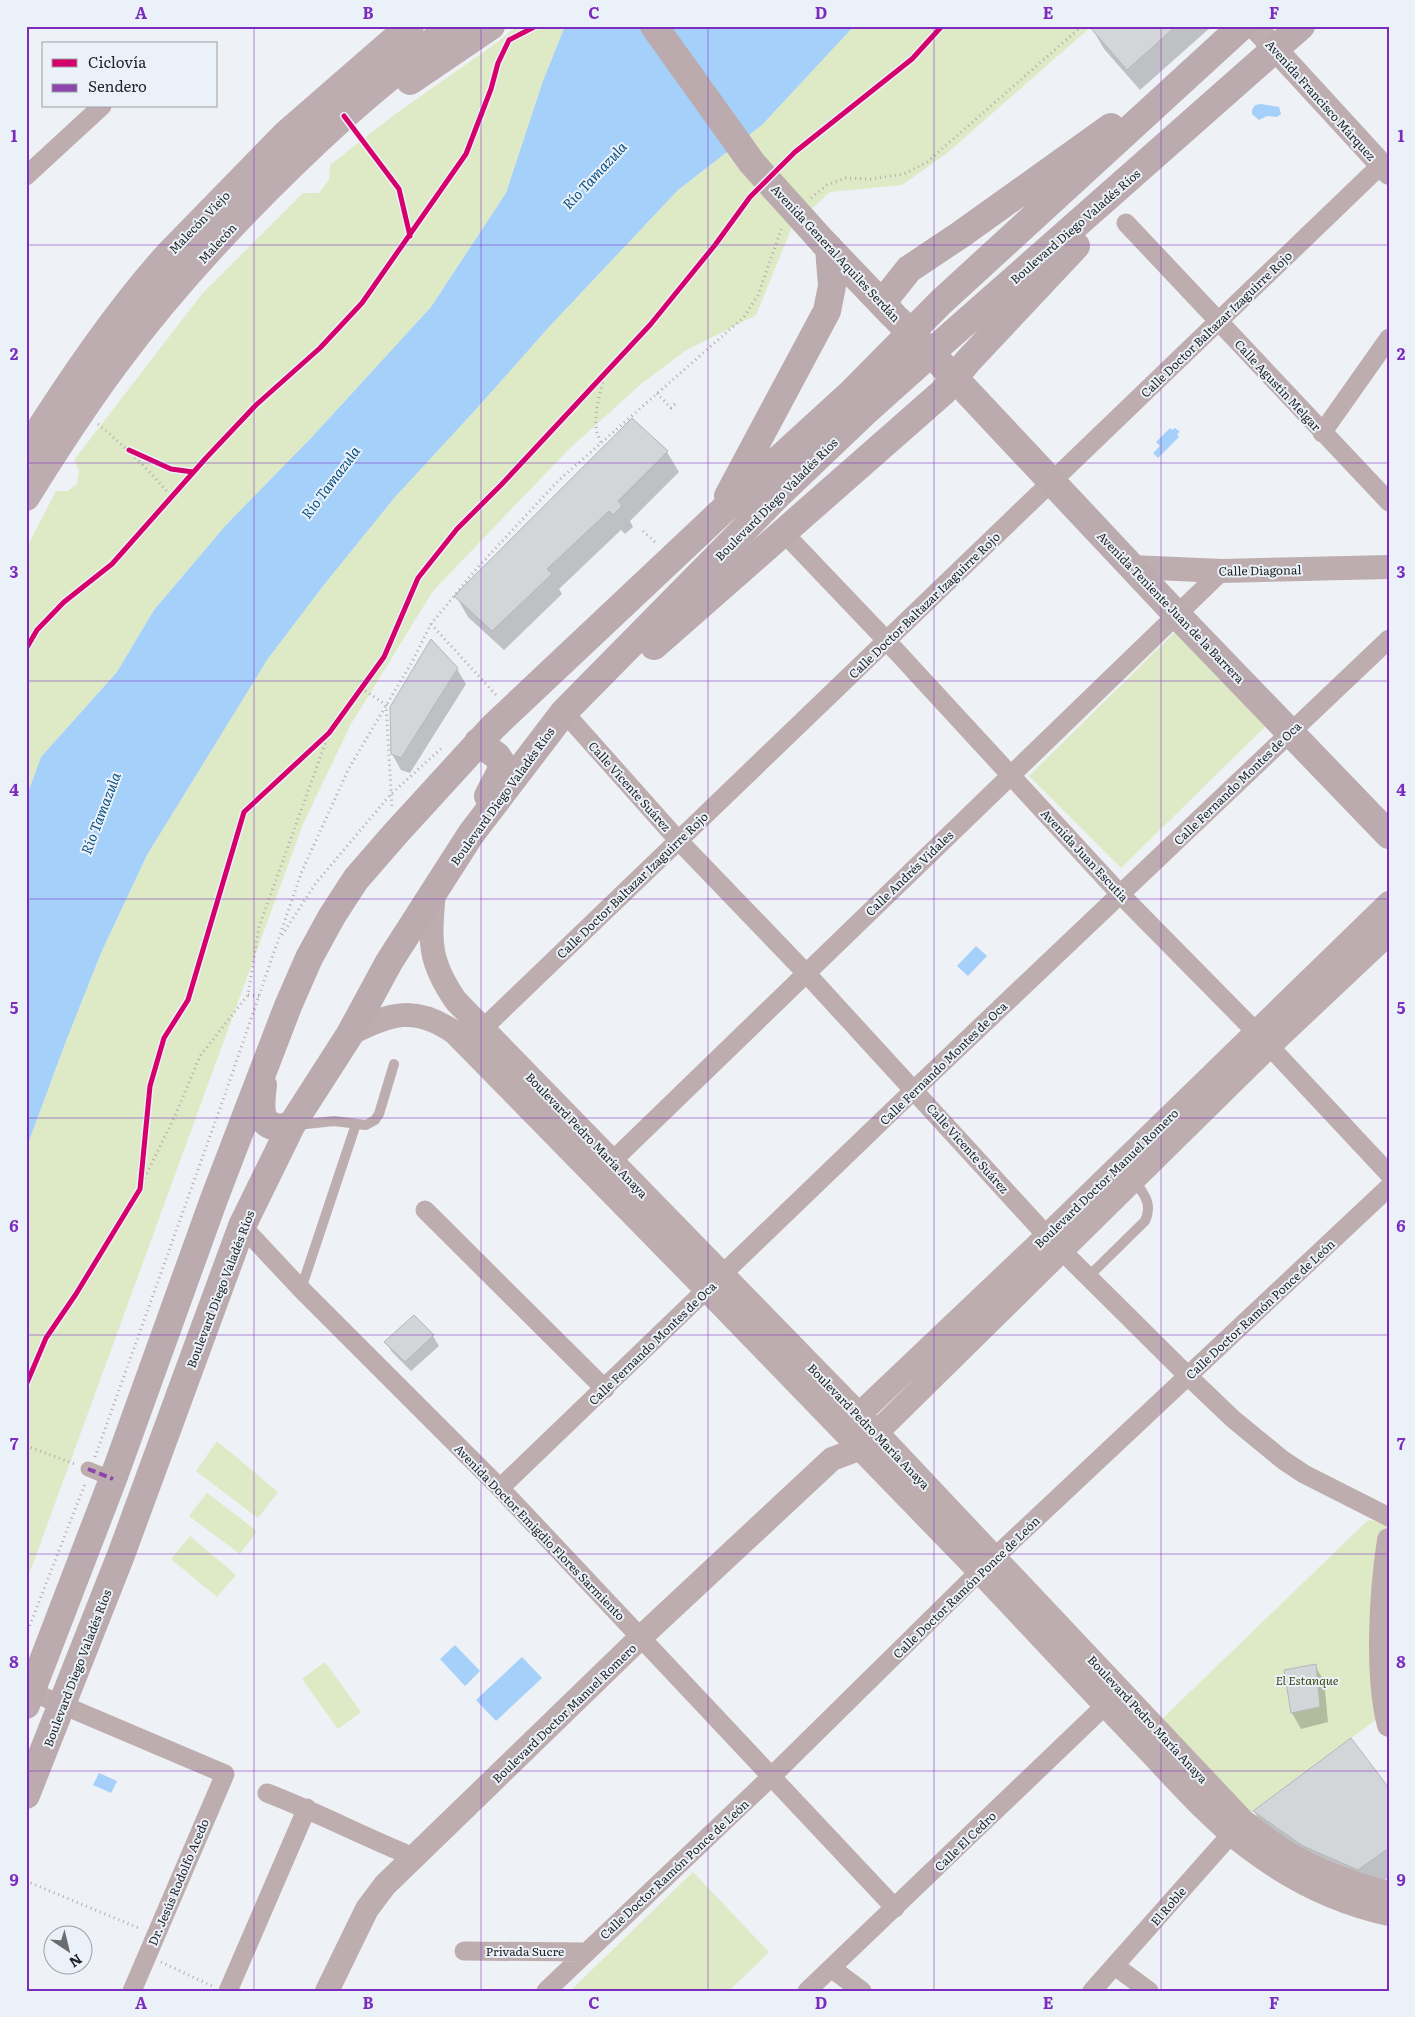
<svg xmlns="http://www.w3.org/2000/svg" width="1415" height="2017" font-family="Literata,serif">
  <rect width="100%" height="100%" fill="#eef1f5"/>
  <!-- green -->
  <path fill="#deeac5" d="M517 26H565L543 81 506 193 431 307 312 437 226 525 154 610 117 672 41 757 26 798V549L56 491H67L77 484 79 470 74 460 202 294 303 193H319L329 180 330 165 394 115 499 41Z
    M854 26H1092L947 153 902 185 830 192 792 227 756 315 685 351 641 384 569 449 433 591 351 724 303 824 26 1583V1149L66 1041 101 953 147 855 267 660 323 586 395 497 478 407 548 328 678 190 762 125Z
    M1181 626 1273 719 1121 868 1029 776Z
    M217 1441 278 1492 258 1518 196 1471Z
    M207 1493 257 1531 240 1554 189 1516Z
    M1368 1520 1388 1523 1381 1562 1389 1710 1250 1813 1161 1720Z
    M190 1536 236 1575 217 1597 171 1559Z
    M325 1662 361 1712 338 1729 302 1679Z
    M693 1872 769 1952 729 1991H570Z"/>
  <!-- water -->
  <path fill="#a4d0fa" d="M565 26H854L762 125 678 190 548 328 478 407 395 497 323 586 267 660 147 855 101 953 66 1041 26 1149V798L41 757 117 672 154 610 226 525 312 437 431 307 506 193 543 81Z
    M1261 104 1279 107 1281 114 1277 117 1267 116 1259 120 1252 114V110L1255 105Z
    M1170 428 1172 430 1175 428 1180 432 1177 434 1179 437 1158 458 1153 453 1160 446 1156 442Z
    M976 946 987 956 968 976 957 966Z
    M455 1645 480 1671 465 1686 440 1659Z
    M522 1657 542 1678 496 1721 476 1700Z
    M99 1773 117 1781 111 1793 93 1785Z"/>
  <!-- shadow -->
  <path fill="#0003" d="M1094 26H1212L1140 90 1104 49 1092 28Z
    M632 419 667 452 679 472 630 521 633 527 625 534 621 530 559 589 562 594 504 650 468 617 456 596Z
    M457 669 466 684 410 773 401 770 392 754Z
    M414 1316 433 1336 439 1346 411 1371 392 1352 386 1342Z
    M1315 1666 1324 1681 1328 1722 1301 1729 1292 1713 1285 1671Z
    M1389 1791V1877L1370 1890 1266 1832 1254 1811Z"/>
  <!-- building -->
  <path fill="#d3d6d9" stroke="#b4b7ba" d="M1089 26H1176L1127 70Z
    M632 418 668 451 618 501 622 506 613 515 609 511 547 569 552 574 492 631 454 596Z
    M431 639 458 668 401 758 391 754 390 707Z
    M414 1315 434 1335 405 1362 384 1342Z
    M1316 1664 1320 1707 1291 1713 1284 1670Z
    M1351 1738 1389 1788V1848L1358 1870 1303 1846 1253 1811Z"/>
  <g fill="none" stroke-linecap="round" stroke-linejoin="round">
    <!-- path -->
    <path stroke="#b5aaad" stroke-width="3" stroke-dasharray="1 4" stroke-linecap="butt" d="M811 198 827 185 846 178 871 179 904 174 927 162 1082 26
      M657 393 671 408 677 402
      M98 424C125 447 150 470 172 498
      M601 442C589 422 601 392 606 370
      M643 531 656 543
      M431 624 496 695
      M361 688 386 705 392 807
      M282 935 316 883 390 795 443 747
      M248 995 259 996
      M140 1187 175 1116 200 1056 248 995 259 927 329 733
      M26 1446 75 1464
      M95 1457 223 1100 302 871 349 768 412 662 431 624 478 567 559 480 744 317 758 295 782 227
      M26 1635 85 1484
      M26 1881 141 1929
      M161 1962 212 1986"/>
    <!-- service -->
    <path stroke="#beadae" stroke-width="10" d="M297 1125 334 1121 366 1125 375 1120 379 1114 394 1064
      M1089 1276 1145 1221C1153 1204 1144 1194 1134 1180
      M301 1289 356 1124"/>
    <!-- pedestrian -->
    <path stroke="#beadae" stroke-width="15" d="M88 1469 113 1479"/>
    <!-- minor -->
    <path stroke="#beadae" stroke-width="19" d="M26 176 102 106
      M1126 223 1389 502
      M1322 433 1389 338
      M784 533 886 640 1120 894 1256 1032 1389 1174
      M564 712 678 840 806 973 1047 1236 1188 1376 1233 1419 1283 1460 1304 1474 1389 1517
      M473 1038 1381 165
      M603 1170 1222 571
      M425 1210 605 1389
      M242 1226 301 1289 500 1488 895 1908
      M500 1488 915 1089 1389 639
      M32 1692 225 1774 132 1991
      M267 1793C317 1812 364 1837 414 1857
      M464 1951 586 1952
      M1115 1966 1149 1991
      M831 1968 862 1991
      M228 1991 307 1808
      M546 1991 772 1776 979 1572 1389 1187
      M807 1991 1115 1696
      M1092 1991 1241 1823"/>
    <!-- tertiary -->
    <path stroke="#beadae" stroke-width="24" d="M1254 26 1389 173
      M1132 567 1222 571 1389 567
      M434 891C430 940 427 959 456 1001L877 1433 1243 1821C1257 1831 1270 1842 1284 1851 1317 1871 1352 1884 1389 1893
      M350 1034C390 1013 416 1005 455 1033 630 1211 804 1389 977 1569 1035 1630 1092 1692 1151 1753 1182 1786 1213 1821 1249 1848 1290 1879 1338 1903 1389 1914
      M847 1426 1047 1236 1389 903
      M1389 1540C1381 1592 1376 1675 1389 1725
      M327 1991 367 1909 385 1885 414 1857 640 1638 832 1459 861 1448 1268 1047 1389 933"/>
    <!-- secondary -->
    <path stroke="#bbabae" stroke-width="28" d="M824 243 893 315
      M882 303 909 269 960 235 1111 127
      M945 368 1177 615 1389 835
      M728 496 827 311 832 286 829 248
      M654 646 943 392 968 361 1076 246
      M478 742 497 756 502 764 500 773 488 796
      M263 1085C260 1109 257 1133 291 1126
      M26 1705 113 1479 214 1199 288 1006 309 958 332 916 356 879 396 833 493 727 719 514 851 393 941 302 1242 26
      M26 1795 121 1555 242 1226 291 1126 350 1034 389 962 471 834 564 712 780 493 865 412 942 343 1301 26"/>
    <!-- primary -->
    <path stroke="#bdadb1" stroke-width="28" d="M410 81 491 26
      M26 451C68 384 115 314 168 255L286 134 410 26
      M26 497C54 452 83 407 115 364 181 274 261 192 343 117 378 85 415 57 451 26"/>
    <!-- secondary-bridge -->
    <path stroke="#bbabae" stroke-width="28" d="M654 26 752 163 824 243
      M898 320 945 368"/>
    <!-- quiet -->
    <path stroke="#8e44ad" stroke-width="4" stroke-dasharray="8 4" stroke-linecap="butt" d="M88 1469 113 1479"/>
    <defs>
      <path id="cycleway" d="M344 116 399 189 410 236
        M129 450 171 469 193 472
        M26 649 37 630 64 602 112 564 206 458 256 405 320 348 362 303 466 154 491 89 498 63 509 40 536 26
        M26 1385 46 1338 76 1294 140 1189 150 1086 164 1038 188 1000 244 812 329 733 384 657 418 578 457 529 501 485 650 325 715 245 750 197 795 152 912 59 942 26"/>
    </defs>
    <!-- cycleway casing -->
    <use href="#cycleway" stroke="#ebf1f8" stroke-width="8"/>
    <!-- cycleway -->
    <use href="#cycleway" stroke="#d6006c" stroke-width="5"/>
  </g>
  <!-- grid -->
  <path fill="none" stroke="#7b2cbf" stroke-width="1" stroke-opacity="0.55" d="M254 26V1991M481 26V1991M708 26V1991M934 26V1991M1161 26V1991M26 245H1389M26 463H1389M26 681H1389M26 899H1389M26 1118H1389M26 1335H1389M26 1554H1389M26 1771H1389"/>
  <g text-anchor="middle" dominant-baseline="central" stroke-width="4" stroke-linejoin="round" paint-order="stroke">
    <!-- street labels -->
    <g font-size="12" fill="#232528" stroke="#ebf1f8">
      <text transform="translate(1321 100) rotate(48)">Avenida Francisco Márquez</text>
      <text transform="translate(199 222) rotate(-46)">Malecón Viejo</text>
      <text transform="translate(1075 226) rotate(-41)">Boulevard Diego Valadés Ríos</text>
      <text transform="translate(217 243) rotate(-47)">Malecón</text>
      <text transform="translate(836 253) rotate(47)">Avenida General Aquiles Serdán</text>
      <text transform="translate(1216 324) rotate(-44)">Calle Doctor Baltazar Izaguirre Rojo</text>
      <text transform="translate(1278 385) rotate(47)">Calle Agustín Melgar</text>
      <text transform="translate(776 499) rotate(-45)">Boulevard Diego Valadés Ríos</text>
      <text transform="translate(1260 570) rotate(-1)">Calle Diagonal</text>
      <text transform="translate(924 605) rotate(-44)">Calle Doctor Baltazar Izaguirre Rojo</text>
      <text transform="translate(1171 607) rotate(46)">Avenida Teniente Juan de la Barrera</text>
      <text transform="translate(1237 783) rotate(-44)">Calle Fernando Montes de Oca</text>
      <text transform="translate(630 786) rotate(48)">Calle Vicente Suárez</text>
      <text transform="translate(502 796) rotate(-54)">Boulevard Diego Valadés Ríos</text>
      <text transform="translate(1085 855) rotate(47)">Avenida Juan Escutia</text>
      <text transform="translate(909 873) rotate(-44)">Calle Andrés Vidales</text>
      <text transform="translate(632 885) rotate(-44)">Calle Doctor Baltazar Izaguirre Rojo</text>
      <text transform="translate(943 1063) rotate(-44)">Calle Fernando Montes de Oca</text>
      <text transform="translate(587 1135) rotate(46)">Boulevard Pedro María Anaya</text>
      <text transform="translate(968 1148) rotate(48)">Calle Vicente Suárez</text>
      <text transform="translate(1106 1178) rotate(-44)">Boulevard Doctor Manuel Romero</text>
      <text transform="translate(220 1289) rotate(-69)">Boulevard Diego Valadés Ríos</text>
      <text transform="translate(1260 1309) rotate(-43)">Calle Doctor Ramón Ponce de León</text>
      <text transform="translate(652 1343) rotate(-44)">Calle Fernando Montes de Oca</text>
      <text transform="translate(869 1426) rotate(46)">Boulevard Pedro María Anaya</text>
      <text transform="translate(540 1532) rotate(46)">Avenida Doctor Emigdio Flores Sarmiento</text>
      <text transform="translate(966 1587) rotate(-44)">Calle Doctor Ramón Ponce de León</text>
      <text transform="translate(77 1668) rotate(-69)">Boulevard Diego Valadés Ríos</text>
      <text transform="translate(564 1713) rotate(-44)">Boulevard Doctor Manuel Romero</text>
      <text transform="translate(1148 1719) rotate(47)">Boulevard Pedro María Anaya</text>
      <text transform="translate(965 1841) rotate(-44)">Calle El Cedro</text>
      <text transform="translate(674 1869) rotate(-43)">Calle Doctor Ramón Ponce de León</text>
      <text transform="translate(178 1882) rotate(-67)">Dr. Jesús Rodolfo Acedo</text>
      <text transform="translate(1168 1906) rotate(-49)">El Roble</text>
      <text x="525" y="1951">Privada Sucre</text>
    </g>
    <!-- park labels -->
    <g font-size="12" font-style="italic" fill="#3d4a12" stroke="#ebf1f8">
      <text x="1307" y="1680">El Estanque</text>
    </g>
    <!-- water labels -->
    <g font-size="14" font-style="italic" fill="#084f83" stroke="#ebf1f8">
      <text transform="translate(594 175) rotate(-47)">Río Tamazula</text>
      <text transform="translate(330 482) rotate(-53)">Río Tamazula</text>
      <text transform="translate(100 813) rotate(-69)">Río Tamazula</text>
    </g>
  </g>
  <!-- border -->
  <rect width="1415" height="2017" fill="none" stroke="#ebf1f8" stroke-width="55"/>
  <!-- legend -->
  <rect x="42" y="42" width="175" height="65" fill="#ebf1f8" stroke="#9b9fa5"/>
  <rect x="52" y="59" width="25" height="8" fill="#d6006c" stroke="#9b9fa5"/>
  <text x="88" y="68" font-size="15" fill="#232528">Ciclovía</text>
  <rect x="52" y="84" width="25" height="8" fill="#8e44ad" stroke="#9b9fa5"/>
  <text x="88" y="92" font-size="15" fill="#232528">Sendero</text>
  <!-- north arrow -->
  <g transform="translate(68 1950) rotate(145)"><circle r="24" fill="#ebf1f8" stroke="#9b9fa5"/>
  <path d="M0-4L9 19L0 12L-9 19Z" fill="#6a6c70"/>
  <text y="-8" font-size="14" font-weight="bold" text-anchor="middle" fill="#232528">N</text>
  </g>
  <rect x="28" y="28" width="1360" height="1962" fill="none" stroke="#7b2cbf" stroke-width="2"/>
  <g font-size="16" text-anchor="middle" font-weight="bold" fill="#7b2cbf">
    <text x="141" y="19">A</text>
    <text x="368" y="19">B</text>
    <text x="594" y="19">C</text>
    <text x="821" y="19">D</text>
    <text x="1048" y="19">E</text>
    <text x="1274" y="19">F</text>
    <text x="14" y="142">1</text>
    <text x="1401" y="142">1</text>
    <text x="14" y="360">2</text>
    <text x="1401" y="360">2</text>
    <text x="14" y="578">3</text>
    <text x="1401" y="578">3</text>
    <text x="14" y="796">4</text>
    <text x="1401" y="796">4</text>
    <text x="14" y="1014">5</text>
    <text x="1401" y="1014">5</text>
    <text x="14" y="1232">6</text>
    <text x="1401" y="1232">6</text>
    <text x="14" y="1450">7</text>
    <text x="1401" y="1450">7</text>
    <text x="14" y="1668">8</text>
    <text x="1401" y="1668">8</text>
    <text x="14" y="1886">9</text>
    <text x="1401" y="1886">9</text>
    <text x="141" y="2009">A</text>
    <text x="368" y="2009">B</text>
    <text x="594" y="2009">C</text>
    <text x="821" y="2009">D</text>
    <text x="1048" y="2009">E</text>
    <text x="1274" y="2009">F</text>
  </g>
</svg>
